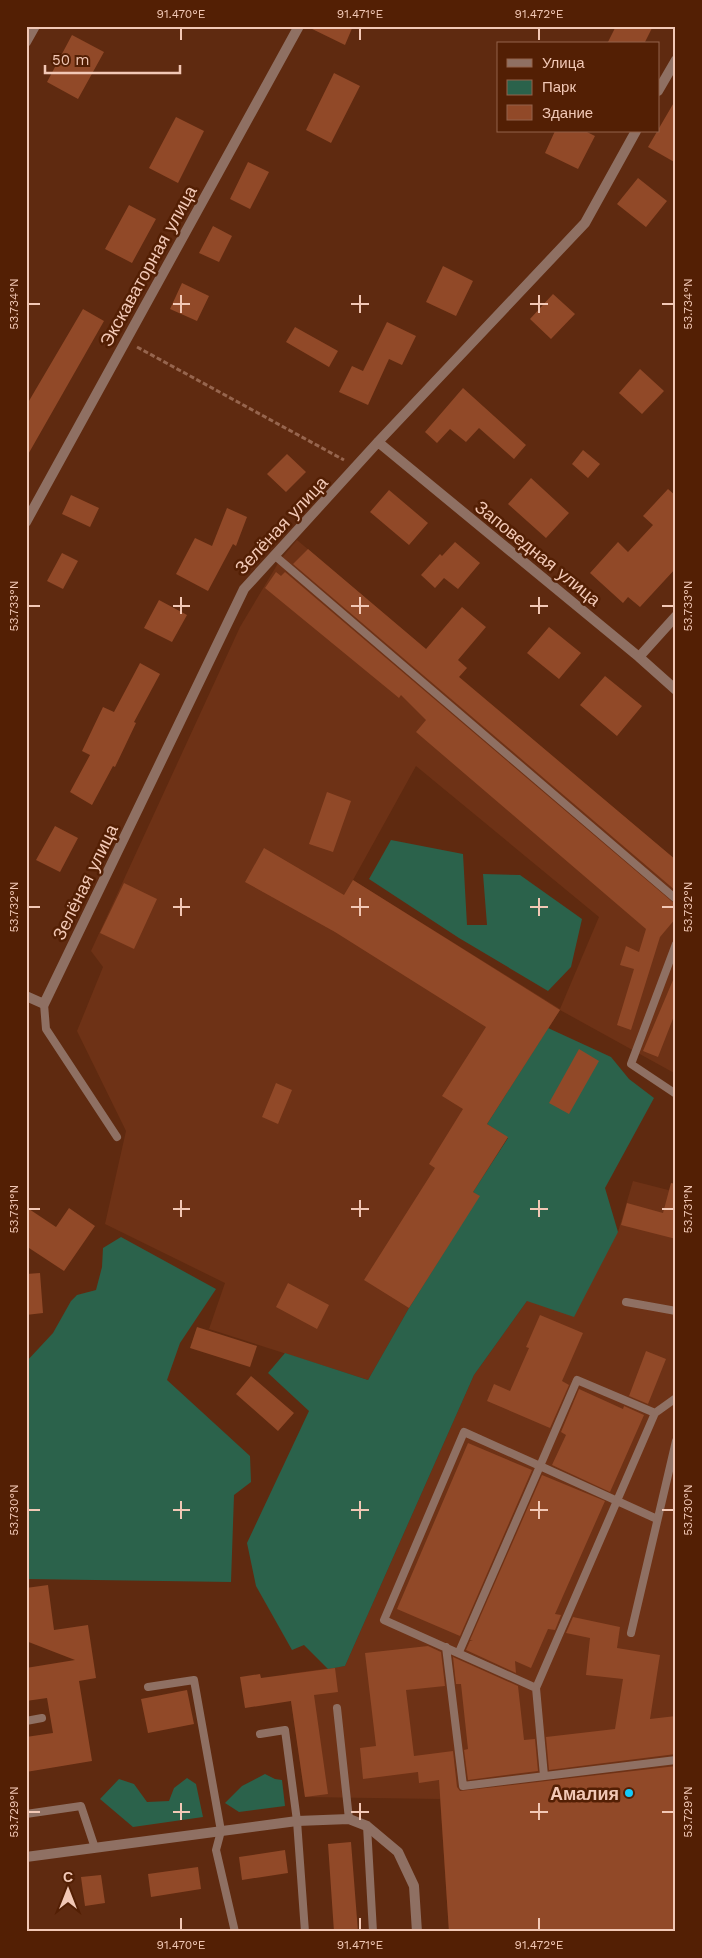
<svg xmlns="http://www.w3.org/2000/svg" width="702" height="1958" font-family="'Work Sans',sans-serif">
  <rect width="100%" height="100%" fill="#5f2a10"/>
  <!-- built -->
  <path fill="#6e3216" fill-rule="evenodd" d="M297 540 676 860V1074L560 1010 487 1124 508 1137 474 1192 480 1196 409 1308 368 1380 209 1329 225 1283 105 1224 126 1131 77 1031 103 967 91 951 240 627 280 560ZM416 766 599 917 560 1009 353 880Z
    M633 1181 676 1192V1932H449L440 1799 305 1797 287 1674 345 1666 474 1375 527 1301 618 1232Z"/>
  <!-- green -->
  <path fill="#2b624b" d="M391 840 463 854 467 925H487L483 874 520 875 582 919 571 967 548 991 459 938 369 879Z
    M548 1028 611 1057 629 1079 654 1098 605 1188 618 1232 574 1317 527 1301 474 1375 345 1666 328 1669 304 1645 292 1650 256 1586 247 1543 309 1411 268 1373 285 1353 368 1380 409 1308 479 1196 473 1192 508 1138 487 1124Z
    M121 1237 216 1289 180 1343 167 1380 250 1456 251 1482 234 1495 231 1582 26 1579V1362L53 1333 71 1301 77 1295 96 1290 102 1267 103 1248Z
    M265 1774 275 1779 282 1780 285 1806 239 1812 225 1803 242 1786Z
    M187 1778 196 1784 203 1817 133 1827 100 1799 119 1779 134 1784 147 1802 169 1801 174 1788Z"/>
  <!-- building -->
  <path fill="#914928" d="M306 26H353L345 45Z
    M616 26H653L644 44H607Z
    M72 35 104 52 78 99 47 82Z
    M334 73 360 86 331 143 306 130Z
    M676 99V163L648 147Z
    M176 117 204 131 178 183 149 168Z
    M555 131H585L595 136 578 169 545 153Z
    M248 162 269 172 250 209 230 199Z
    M638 178 667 201 646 227 617 204Z
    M129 205 156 219 132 263 105 249Z
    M213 226 232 236 219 262 199 253Z
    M443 266 473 281 456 316 426 302Z
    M182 283 209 296 197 321 170 309Z
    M553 294 575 314 551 339 530 319Z
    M83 309 104 321 26 458V406Z
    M387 322 416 336 402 365 389 359 368 405 339 392 352 366 363 371Z
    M295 327 338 351 329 367 286 342Z
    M640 369 664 391 642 414 619 393Z
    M463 388 526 445 514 459 479 428 466 442 450 429 437 443 425 432Z
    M583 450 600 464 588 478 572 464Z
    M287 454 306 472 286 492 267 474Z
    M531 478 569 513 546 538 508 504Z
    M668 489 676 496V568L640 607 628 597 623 603 590 573 618 542 628 552 653 525 643 516Z
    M389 490 428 523 409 545 370 512Z
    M71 495 99 508 90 527 62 514Z
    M227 508 247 517 236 546 233 544 208 591 176 574 195 538 212 546Z
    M455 542 480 563 458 589 444 578 435 588 421 575 440 554 442 556Z
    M308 549 426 649 462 607 486 627 458 660 467 668 459 677 676 860V891L293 564Z
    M62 553 78 561 63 589 47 581Z
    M276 572 281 576 285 572 676 905V918L660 937 631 1030 617 1025 634 969 620 965 626 946 639 952 646 929 416 732 426 720 401 695 399 698 265 588Z
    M159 600 187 615 172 642 144 628Z
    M549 627 581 653 559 679 527 653Z
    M140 663 160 674 134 722 136 723 115 767 113 766 92 805 70 792 90 755 82 751 103 707 114 712Z
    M605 676 642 706 617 736 580 705Z
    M327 792 351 801 333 852 309 844Z
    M55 826 78 838 60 872 36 860Z
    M264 848 344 895 353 880 560 1010 487 1124 508 1137 473 1192 480 1196 409 1308 364 1280 435 1168 429 1164 463 1109 442 1096 486 1027 335 932 245 882Z
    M124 883 157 899 134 949 100 933Z
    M676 973V1011L658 1057 643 1051Z
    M579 1049 599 1061 569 1114 549 1103Z
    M276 1083 292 1090 278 1124 262 1117Z
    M671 1183 676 1184V1239L621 1225 627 1203 663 1213Z
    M26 1207 56 1227 69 1208 95 1226 64 1271 26 1246Z
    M40 1273 43 1313 26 1315V1274Z
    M288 1283 329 1305 317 1329 276 1307Z
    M540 1315 583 1333 562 1381 569 1385 550 1428 487 1401 494 1384 510 1391 529 1348 526 1347Z
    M197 1327 257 1346 250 1367 190 1348Z
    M646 1351 666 1359 648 1404 629 1396Z
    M251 1376 294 1413 278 1431 236 1394Z
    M579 1389 623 1409 624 1406 644 1415 610 1492 552 1465 566 1435 561 1432Z
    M468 1443 532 1470 460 1636 397 1609Z
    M542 1475 605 1501 555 1614 561 1615 555 1630 548 1629 531 1668 515 1661 516 1673 466 1650 470 1641H473L470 1640Z
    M48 1585 54 1630 88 1625 96 1678 79 1681 92 1761 26 1772V1737L53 1733 47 1698 26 1701V1668L75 1660 26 1641V1588Z
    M573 1617 620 1627 617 1648 660 1655 650 1719 676 1716V1754L549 1770 546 1737 615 1729 623 1679 586 1675 590 1638 566 1633Z
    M428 1646 441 1652 445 1686 406 1690 414 1756 453 1751 457 1787 460 1791 676 1766V1932H449L439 1780 419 1783 418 1772 363 1779 360 1748 376 1746 365 1653Z
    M453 1657 518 1686 524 1740 535 1739 538 1771 468 1780 464 1750 468 1749 461 1684H456Z
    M335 1668 338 1692 314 1695 328 1794 305 1797 291 1701 245 1708 240 1677 260 1674 261 1678Z
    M187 1690 194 1724 148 1733 141 1699Z
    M351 1842 358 1932H334L328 1844Z
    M285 1850 288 1873 242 1880 239 1857Z
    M198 1867 201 1889 151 1897 148 1874Z
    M101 1875 105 1903 85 1906 81 1877Z"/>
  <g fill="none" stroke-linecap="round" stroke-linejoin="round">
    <!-- path -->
    <path stroke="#96654e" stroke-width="3" stroke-dasharray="5 2.5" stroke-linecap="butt" d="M137 347 344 460"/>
    <!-- service -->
    <path stroke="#8f7063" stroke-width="8" d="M274 555 676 899
      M676 944 631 1064 676 1094
      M44 1004 46 1029 117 1137
      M626 1302 676 1311
      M631 1633 676 1441
      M446 1647 463 1786 676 1760
      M459 1652 540 1466 657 1519
      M148 1687 194 1680 221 1831 216 1850 235 1932
      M536 1688 384 1620 464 1432 540 1466 577 1380 655 1413
      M337 1708 349 1819
      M26 1721 42 1718
      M260 1734 285 1730 297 1821 305 1932
      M544 1776 536 1688 655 1413 676 1398
      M26 1814 81 1806 95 1848
      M367 1826 373 1932"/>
    <!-- minor -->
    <path stroke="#8f7063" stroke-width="10" d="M26 42 35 26
      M658 91 676 60
      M378 442 639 657 676 690
      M26 522 299 26
      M639 657 676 616
      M26 996 44 1004 244 589 378 442 585 223 636 131
      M26 1857 297 1821 349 1819 367 1826 398 1852 414 1886 417 1932"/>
  </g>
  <!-- ticks -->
  <path fill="none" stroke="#f2c8b6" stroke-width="2" d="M181 28V40M360 28V40M539 28V40M181 295V313M360 295V313M539 295V313M28 304H40M173 304H190M351 304H369M530 304H548M662 304H674M181 597V614M360 597V614M539 597V614M28 606H40M173 606H190M351 606H369M530 606H548M662 606H674M181 898V916M360 898V916M539 898V916M28 907H40M173 907H190M351 907H369M530 907H548M662 907H674M181 1200V1217M360 1200V1217M539 1200V1217M28 1209H40M173 1209H190M351 1209H369M530 1209H548M662 1209H674M181 1501V1519M360 1501V1519M539 1501V1519M28 1510H40M173 1510H190M351 1510H369M530 1510H548M662 1510H674M181 1803V1820M360 1803V1820M539 1803V1820M28 1812H40M173 1812H190M351 1812H369M530 1812H548M662 1812H674M181 1918V1930M360 1918V1930M539 1918V1930"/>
  <!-- markers -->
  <circle fill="#13cafb" stroke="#531f04" stroke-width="2" cx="629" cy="1793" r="5"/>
  <g text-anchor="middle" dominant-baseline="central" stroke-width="5" stroke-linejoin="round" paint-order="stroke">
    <!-- street labels -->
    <g font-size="18" fill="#f2c8b6" stroke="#531f04">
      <text transform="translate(148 266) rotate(-61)">Экскаваторная улица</text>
      <text transform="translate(281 525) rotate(-47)">Зелёная улица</text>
      <text transform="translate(538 553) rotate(39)">Заповедная улица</text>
      <text transform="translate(85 882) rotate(-64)">Зелёная улица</text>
    </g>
    <!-- poi labels -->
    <g font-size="18" font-weight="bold" fill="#f2c8b6" stroke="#531f04" text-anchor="end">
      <text x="619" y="1793">Амалия</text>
    </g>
  </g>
  <!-- border -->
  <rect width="702" height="1958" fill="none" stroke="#531f04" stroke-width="55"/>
  <!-- legend -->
  <rect x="497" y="42" width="162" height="90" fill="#531f04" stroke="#93634b"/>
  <rect x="507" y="59" width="25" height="8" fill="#8f7063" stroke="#93634b"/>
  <text x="542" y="68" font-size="15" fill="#f2c8b6">Улица</text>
  <rect x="507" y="80" width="25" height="15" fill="#2b624b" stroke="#93634b"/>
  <text x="542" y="92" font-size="15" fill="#f2c8b6">Парк</text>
  <rect x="507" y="105" width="25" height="15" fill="#914928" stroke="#93634b"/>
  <text x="542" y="118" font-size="15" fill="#f2c8b6">Здание</text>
  <!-- north arrow -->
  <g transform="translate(68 1890)" stroke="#531f04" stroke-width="4" paint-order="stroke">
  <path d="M0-4L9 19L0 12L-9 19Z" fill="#f2c8b6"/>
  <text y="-8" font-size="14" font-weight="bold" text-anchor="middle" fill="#f2c8b6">С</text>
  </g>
  <!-- scale -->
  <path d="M45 65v8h135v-8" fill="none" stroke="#f2c8b6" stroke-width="2.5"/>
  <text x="52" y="65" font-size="15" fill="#f2c8b6" stroke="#531f04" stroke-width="4" paint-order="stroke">50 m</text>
  <rect x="28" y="28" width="646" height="1902" fill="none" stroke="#f2c8b6" stroke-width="2"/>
  <g font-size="12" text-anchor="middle" fill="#f2c8b6">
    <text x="181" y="18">91.470°E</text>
    <text x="360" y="18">91.471°E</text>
    <text x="539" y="18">91.472°E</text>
    <text transform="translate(14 304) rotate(-90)" y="4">53.734°N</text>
    <text transform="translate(688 304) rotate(-90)" y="4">53.734°N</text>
    <text transform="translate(14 606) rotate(-90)" y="4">53.733°N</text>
    <text transform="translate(688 606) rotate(-90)" y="4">53.733°N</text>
    <text transform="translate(14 907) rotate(-90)" y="4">53.732°N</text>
    <text transform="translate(688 907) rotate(-90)" y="4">53.732°N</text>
    <text transform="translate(14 1209) rotate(-90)" y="4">53.731°N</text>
    <text transform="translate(688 1209) rotate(-90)" y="4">53.731°N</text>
    <text transform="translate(14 1510) rotate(-90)" y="4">53.730°N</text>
    <text transform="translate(688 1510) rotate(-90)" y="4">53.730°N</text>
    <text transform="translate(14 1812) rotate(-90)" y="4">53.729°N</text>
    <text transform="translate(688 1812) rotate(-90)" y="4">53.729°N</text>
    <text x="181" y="1949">91.470°E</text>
    <text x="360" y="1949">91.471°E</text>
    <text x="539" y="1949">91.472°E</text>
  </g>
</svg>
